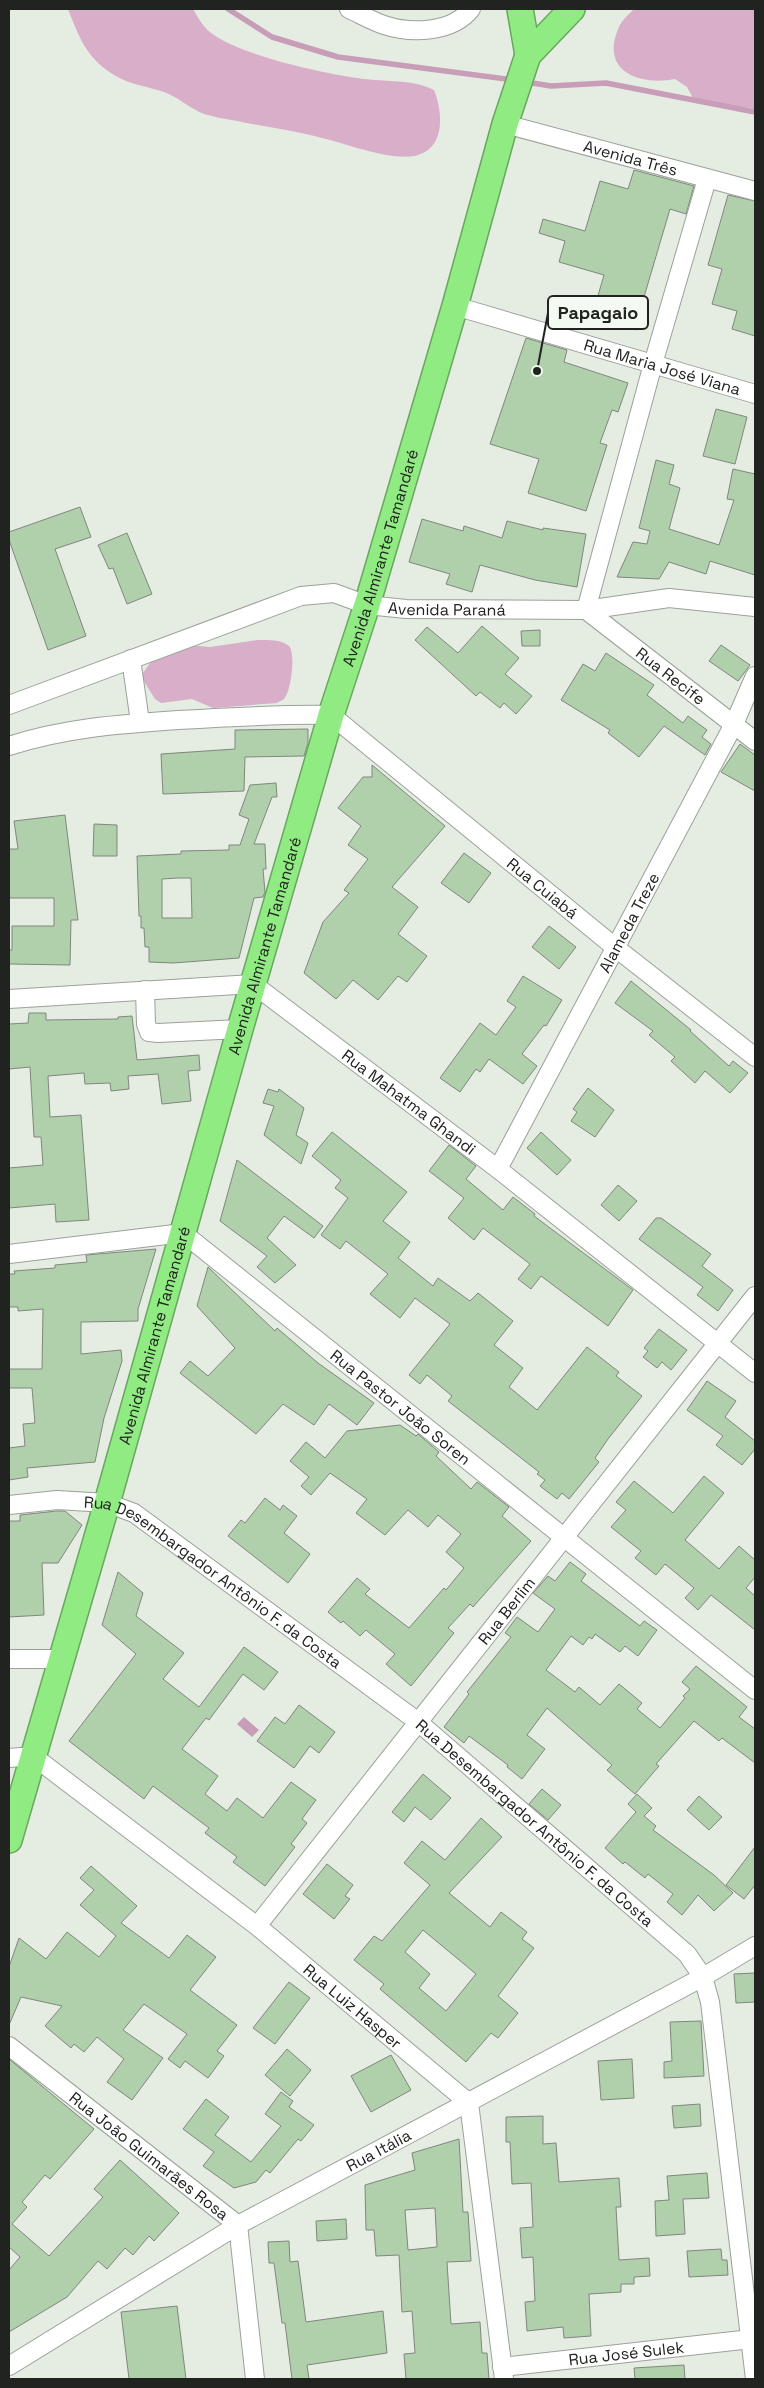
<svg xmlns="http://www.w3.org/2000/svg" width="764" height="2388" font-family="'Space Grotesk',sans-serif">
  <rect width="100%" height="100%" fill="#e5ede3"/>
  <!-- forest -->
  <path fill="#d8aec9" d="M68 9H193C199 19 204 29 214 35 245 57 337 77 375 80 397 82 413 80 434 90 443 112 446 150 414 156 389 160 350 145 326 139 297 131 266 127 237 121 226 119 214 117 204 114 189 108 178 97 164 92 143 85 128 85 108 71 85 55 78 34 68 9Z
    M634 9H755V110L751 108 708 104 694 100 687 87 675 79C639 86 599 71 619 27 622 20 629 14 634 9Z
    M258 640C267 640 281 639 289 646 296 653 291 692 284 699 283 700 278 702 277 703L213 708 192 699 161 703 155 699 143 680V673L152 660 189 645 210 647Z"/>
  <!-- water -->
  <path fill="#c79db8" d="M244 1717 259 1730 252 1737 237 1724Z"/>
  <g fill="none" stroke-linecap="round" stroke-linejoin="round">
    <!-- stream -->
    <path stroke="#c79db8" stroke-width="5.5" d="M228 9 272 37 338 57 514 80
      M526 82 551 86 606 83 755 112"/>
  </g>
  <!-- building -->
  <path fill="#b0cfab" stroke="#80877e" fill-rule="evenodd" d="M634 170 694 186 686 214 670 209 644 297H646L637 330 592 316 604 275 559 262 565 241 539 233 543 219 585 231 600 181 628 189Z
    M728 195 755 201V336L732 329 737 311 712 304 722 269 708 265Z
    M526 338 567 350 564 362 628 383 618 412 612 410 600 443 607 445 586 511 528 493 539 459 490 444Z
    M716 409 747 417 735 464 703 456Z
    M656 460 674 465 669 484 680 488 669 529 719 545 734 500 727 499 733 469 755 474V575L710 561 706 574 669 562 659 579 617 577 633 542 647 544 650 531 639 528Z
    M80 507 91 537 55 549 86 636 48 650 9 540V532Z
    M422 519 463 531 464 526 502 538 507 521 543 530V528L586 534 577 587 535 580 480 565 472 592 446 584 450 574 409 562Z
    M127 533 152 594 127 604 113 568 109 569 98 545Z
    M482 626 519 658 505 674 532 696 516 714 504 703 500 708 480 692 476 696 415 640 427 627 458 653Z
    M540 630V646H522L521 631Z
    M721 645 750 665 738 681 709 661Z
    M606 653 654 685 647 695 683 723 688 716 707 730 702 737 711 744 705 755 664 726 639 757 608 733 610 730 561 700 583 664 595 671Z
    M308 729V743L304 756 245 757 244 791 163 794 161 754 235 749V730Z
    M740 744 755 755V791L721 772Z
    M372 765 445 826 392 887 418 907 398 934 427 956 407 982 398 976 378 1000 353 980 336 999 304 973 323 922 349 893 344 890 368 859 348 845 361 826 338 808 363 777H372Z
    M276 783 277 797H272L254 844H265L266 869H263L265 892 263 897 254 898 239 958 173 963 149 962V947H145L144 928H141V916H139L137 856 181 854V851L229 850V845H240L249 819 239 815 250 785ZM177 878H191L192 918H162V879Z
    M65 815 78 920H71L70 965 9 964V950H12V926H54V898H9V849H18L14 821Z
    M94 824 117 825V856H93Z
    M464 853 491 873 469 903 441 883Z
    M549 926 576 947 559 969 532 947Z
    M523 976 562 1000 546 1026 544 1025 522 1054 537 1066 523 1084 489 1059 480 1072 476 1069 460 1092 440 1078 480 1023 496 1035 516 1007 507 1001Z
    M631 981 691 1030 690 1031 729 1066 733 1061 748 1073 730 1093 705 1071 695 1083 671 1061 675 1057 649 1035 653 1031 615 1003Z
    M29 1013H46V1020L118 1019V1017L132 1016 137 1060 199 1055 200 1070 188 1071 191 1101 162 1104 158 1074 128 1076 129 1089 111 1091 110 1083 85 1084 84 1073 48 1076 50 1117 81 1115 89 1220 56 1222 55 1204 9 1208V1168L43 1165 41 1137H34L30 1067 9 1069V1024L28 1023Z
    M588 1088 614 1110 595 1137 571 1121 577 1112 573 1109Z
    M268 1089 278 1092 279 1089 304 1108 296 1135 308 1143 301 1164 264 1135 274 1106 263 1103Z
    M332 1132 407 1192 383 1221 410 1242 398 1258 433 1286 438 1278 470 1301 478 1293 513 1321 494 1345 523 1368 509 1387 537 1410 587 1347 619 1372 616 1376 642 1396 608 1439 595 1458 599 1462 569 1499 562 1493 557 1499 540 1486 545 1480 537 1474 539 1472 448 1401 452 1396 427 1375 420 1384 409 1375 450 1324 415 1298 400 1318 370 1294 388 1274 346 1241 340 1249 321 1235 348 1198 335 1188 341 1180 312 1156Z
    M541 1132 571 1160 557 1175 527 1148Z
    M449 1145 476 1166 466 1179 503 1210 513 1197 535 1214 534 1216 633 1290 608 1326 541 1276 531 1289 518 1279 530 1264 483 1228 474 1240 448 1218 464 1198 429 1171Z
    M237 1160 323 1226 314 1238 284 1216 267 1238 296 1265 275 1283 257 1267 267 1256 220 1221Z
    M618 1185 637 1201 619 1221 601 1205Z
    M656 1218H661L711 1254 702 1266 733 1290 718 1311 697 1295 703 1287 639 1239Z
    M156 1249 138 1309V1321L81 1322V1354L121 1350 122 1361 104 1418 95 1462 27 1468 28 1477 9 1480V1448L25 1446 23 1424 35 1423 32 1388H9V1369H42L43 1309 18 1311V1307H9V1274H15L14 1271 55 1268V1265L87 1262 86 1255Z
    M208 1267 275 1331 277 1328 318 1363 374 1403 357 1425 329 1404 314 1425 283 1404 256 1434 180 1373 190 1361 208 1376 235 1348 197 1306Z
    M659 1329 687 1350 671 1370 662 1362 657 1368 643 1357 648 1351 644 1348Z
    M707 1381 736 1401 725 1417 755 1441V1449L742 1465 716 1445 723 1436 687 1410Z
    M400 1425 416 1436 418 1434 439 1452 436 1456 471 1489 477 1482 509 1507 502 1516 531 1541 473 1607 470 1604 448 1628 454 1633 411 1686 386 1664 395 1654 366 1630 360 1636 343 1621 341 1623 328 1612 357 1578 370 1589 365 1594 409 1628 444 1588 446 1590 464 1568 446 1552 461 1534 438 1515 428 1527 408 1510 385 1535 356 1513 367 1499 330 1473 311 1495 301 1486 309 1477 290 1461 306 1442 325 1458 347 1431Z
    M704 1476 724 1493 685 1540 719 1569 739 1546 755 1560V1577L746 1588 755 1596V1630L711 1595 698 1610 685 1598 694 1588 665 1564 656 1575 635 1558 641 1551 611 1527 626 1510 616 1502 634 1481 673 1513Z
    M265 1498 280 1510 283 1505 297 1516 284 1533 310 1554 288 1583 228 1536 241 1520 245 1523Z
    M57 1511H65L82 1525 58 1563H42L44 1615 9 1617V1521H20V1515Z
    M570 1562 586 1574 581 1581 640 1626 644 1621 657 1630 638 1656 625 1646 620 1652 595 1634 592 1639 589 1637 583 1645 571 1636 546 1670 575 1692 579 1687 600 1705 619 1684 642 1703 637 1709 660 1728 685 1698 683 1696 690 1689 682 1682 696 1666 747 1707 739 1717 755 1729V1763L722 1738 719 1741 694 1721 656 1764 659 1766 635 1794 607 1770 612 1765 547 1708 527 1735 545 1749 522 1779 507 1767 508 1765 469 1736 464 1743 444 1727 469 1694 467 1692 511 1637 505 1633 517 1617 538 1632 555 1609 533 1593 548 1576 555 1581Z
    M118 1572 143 1593 136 1616 184 1653 163 1679 199 1707 244 1647 278 1672 264 1690 243 1674 209 1720 206 1718 182 1749 218 1776 205 1794 227 1811 237 1798 263 1818 291 1782 316 1800 302 1819 307 1823 291 1844 295 1847 265 1886 233 1862 237 1857 205 1833 209 1828 153 1786 144 1799 69 1741 136 1654 102 1625Z
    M299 1705 335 1732 319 1753 310 1746 294 1768 257 1741 275 1717 285 1724Z
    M423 1774 451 1798 431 1820 415 1807 404 1822 392 1812Z
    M542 1789 561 1805 548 1820 529 1804Z
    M637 1794 652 1808 644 1816 656 1826 653 1830 714 1875 733 1893 714 1911 698 1895 682 1915 667 1902 673 1894 648 1874 645 1878 625 1862 623 1864 605 1848 636 1812 628 1804Z
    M699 1796 722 1817 709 1830 687 1810Z
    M481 1818 502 1837 449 1893 490 1927 501 1912 527 1932 522 1939 534 1948 498 1996 518 2013 498 2038 491 2033 466 2062 380 1989 384 1984 354 1960 374 1936 382 1941 430 1885 404 1863 422 1841 445 1860ZM423 1930 476 1974 446 2011 419 1988 430 1974 405 1952Z
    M755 1847V1885L744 1899 726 1885Z
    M327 1864 353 1885 345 1896 350 1899 334 1919 303 1894Z
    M91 1866 137 1906 121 1923 169 1958 187 1935 216 1957 190 1990 237 2025 217 2051 224 2056 208 2078 185 2061 180 2068 168 2059 187 2034 144 2004 123 2030 163 2058 132 2100 107 2082 124 2059 97 2037 84 2052 74 2044 71 2048 45 2026 62 2006 21 1997 9 2025V1967L19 1938 46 1959 67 1932 99 1957 116 1936 80 1905 94 1890 80 1878Z
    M755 1973V2002L736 2003 734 1974Z
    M289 1982 310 1998 275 2044 253 2028Z
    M701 2021 704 2076 664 2078V2062L672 2061 670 2022Z
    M287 2049 311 2070 290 2096 265 2075Z
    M391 2055 411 2090 371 2112 351 2076Z
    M9 2059 94 2129 50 2179 45 2175 22 2202 27 2207 12 2224 49 2256 103 2197 94 2189 120 2160 179 2213 154 2241 149 2236 133 2255 125 2248 107 2269 98 2261 67 2297 9 2332V2270L20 2257 9 2247Z
    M632 2059 634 2098 601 2100 598 2061Z
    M281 2092 293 2101 289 2107 314 2125 301 2141 298 2139 270 2173 266 2170 256 2182 234 2188 203 2166 214 2152 183 2129 206 2099 229 2117 215 2135 251 2162 281 2126 265 2114Z
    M700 2104 701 2126 674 2128 672 2106Z
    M543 2116V2144L556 2143 559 2182 619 2178 621 2207H616L619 2260 649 2258 650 2276 634 2277V2284H621V2292L589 2294 591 2336 564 2338 563 2327 527 2331 525 2302 535 2301 533 2257 522 2258 520 2228 533 2227 531 2183 512 2184 510 2142H506V2117Z
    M459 2139 463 2212H468L471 2261 447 2262 451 2324 480 2322 482 2353H487L489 2379H406L404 2354 415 2353 412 2311 402 2312 399 2255 376 2256 374 2230H366L365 2185 415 2170 412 2153ZM435 2208 437 2247 408 2250 405 2210Z
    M707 2173 709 2198 683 2199 685 2234 656 2236 655 2201 669 2200 667 2176Z
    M346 2219 347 2239 317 2241 316 2221Z
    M289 2241 290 2262 298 2261 306 2322 383 2311 387 2353 307 2365 309 2379H292L285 2323H282L274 2263H269L268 2242Z
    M721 2249 722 2260H727L728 2275 689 2277 687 2251Z
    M177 2306 186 2379H129L121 2312Z
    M684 2365 685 2379H635L634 2368Z"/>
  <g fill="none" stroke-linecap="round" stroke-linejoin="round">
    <defs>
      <g id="minor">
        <path d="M349 9C360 14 372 21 384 25 411 34 452 33 471 9"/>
        <path id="s1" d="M505 124 755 191"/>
        <path id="s2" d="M707 179 653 364 586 610 755 741"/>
        <path id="s3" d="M455 306 755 394"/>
        <path d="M131 659 140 722"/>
        <path id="s4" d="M9 705 301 596 334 593 367 605 406 609 586 610 669 598 755 607"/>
        <path id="s5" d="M9 746C64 728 120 724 178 720 229 717 280 714 331 715L616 948 755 1057"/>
        <path d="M145 990 146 1024 149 1032 158 1033 240 1029"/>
        <path id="s6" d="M9 999 253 984 498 1169 755 1373"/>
        <path id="s7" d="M498 1169 734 724 755 676"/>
        <path id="s8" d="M9 1254 183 1233 755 1690"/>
        <path id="s9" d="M9 1505 57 1500 107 1503 134 1513 417 1721 687 1954 703 1977 710 2002 755 2379"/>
        <path d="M9 1659H61"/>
        <path id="s10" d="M9 1758 33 1756 257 1926 469 2103 504 2379"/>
        <path id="s11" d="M257 1926 755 1296"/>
        <path id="s12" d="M9 2046 238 2225 255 2379"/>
        <path id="s13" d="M9 2366 238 2225 703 1977 755 1946"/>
        <path id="s14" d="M502 2367 751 2339"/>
      </g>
      <g id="highway">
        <path d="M520 9 528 55"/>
        <path id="s15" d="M9 1840 107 1503 240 1029 331 715 367 605 455 306 505 124 528 55 572 9"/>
      </g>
    </defs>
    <!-- minor casing -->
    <use href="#minor" stroke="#9aa299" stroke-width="20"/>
    <!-- highway casing -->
    <use href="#highway" stroke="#69a65f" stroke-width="28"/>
    <!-- minor -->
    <use href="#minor" stroke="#fff" stroke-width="18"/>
    <!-- highway -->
    <use href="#highway" stroke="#90ec82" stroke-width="25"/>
  </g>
  <g text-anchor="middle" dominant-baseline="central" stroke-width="5" stroke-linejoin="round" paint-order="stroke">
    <!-- street labels -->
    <g font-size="16" fill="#20231f" stroke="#f2faf1">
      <text stroke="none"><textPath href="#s1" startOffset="130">Avenida Três</textPath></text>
      <text stroke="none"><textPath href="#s3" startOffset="216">Rua Maria José Viana</textPath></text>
      <text stroke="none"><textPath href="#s15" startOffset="1335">Avenida Almirante Tamandaré</textPath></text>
      <text stroke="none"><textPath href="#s4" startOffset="460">Avenida Paraná</textPath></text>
      <text stroke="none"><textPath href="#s2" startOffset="555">Rua Recife</textPath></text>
      <text stroke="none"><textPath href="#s5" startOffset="598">Rua Cuiabá</textPath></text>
      <text stroke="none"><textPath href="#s7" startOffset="279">Alameda Treze</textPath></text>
      <text stroke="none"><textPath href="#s15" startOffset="930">Avenida Almirante Tamandaré</textPath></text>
      <text stroke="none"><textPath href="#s6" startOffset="440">Rua Mahatma Ghandi</textPath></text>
      <text stroke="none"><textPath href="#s15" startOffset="525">Avenida Almirante Tamandaré</textPath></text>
      <text stroke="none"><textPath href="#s8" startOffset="454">Rua Pastor João Soren</textPath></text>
      <text stroke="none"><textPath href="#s9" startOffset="229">Rua Desembargador Antônio F. da Costa</textPath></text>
      <text stroke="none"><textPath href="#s11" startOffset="402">Rua Berlim</textPath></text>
      <text stroke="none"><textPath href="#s9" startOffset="634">Rua Desembargador Antônio F. da Costa</textPath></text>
      <text stroke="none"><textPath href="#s10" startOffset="430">Rua Luiz Hasper</textPath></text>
      <text stroke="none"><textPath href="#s13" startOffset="428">Rua Itália</textPath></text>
      <text stroke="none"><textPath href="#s12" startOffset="178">Rua João Guimarães Rosa</textPath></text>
      <text stroke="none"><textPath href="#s14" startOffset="125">Rua José Sulek</textPath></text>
    </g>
  </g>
  <!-- callouts -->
  <path fill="none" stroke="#20231f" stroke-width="2" d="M537 371L548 313"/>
  <circle fill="#20231f" stroke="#f2faf1" stroke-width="2" cx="537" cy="371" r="5"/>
  <rect fill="#f2faf1" stroke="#20231f" stroke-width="2" x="548" y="296" width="100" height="33" rx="5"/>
  <g font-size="18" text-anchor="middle" font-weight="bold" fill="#20231f">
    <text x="598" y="319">Papagaio</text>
  </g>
  <!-- border -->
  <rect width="764" height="2388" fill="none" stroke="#20231f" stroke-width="20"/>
</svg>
